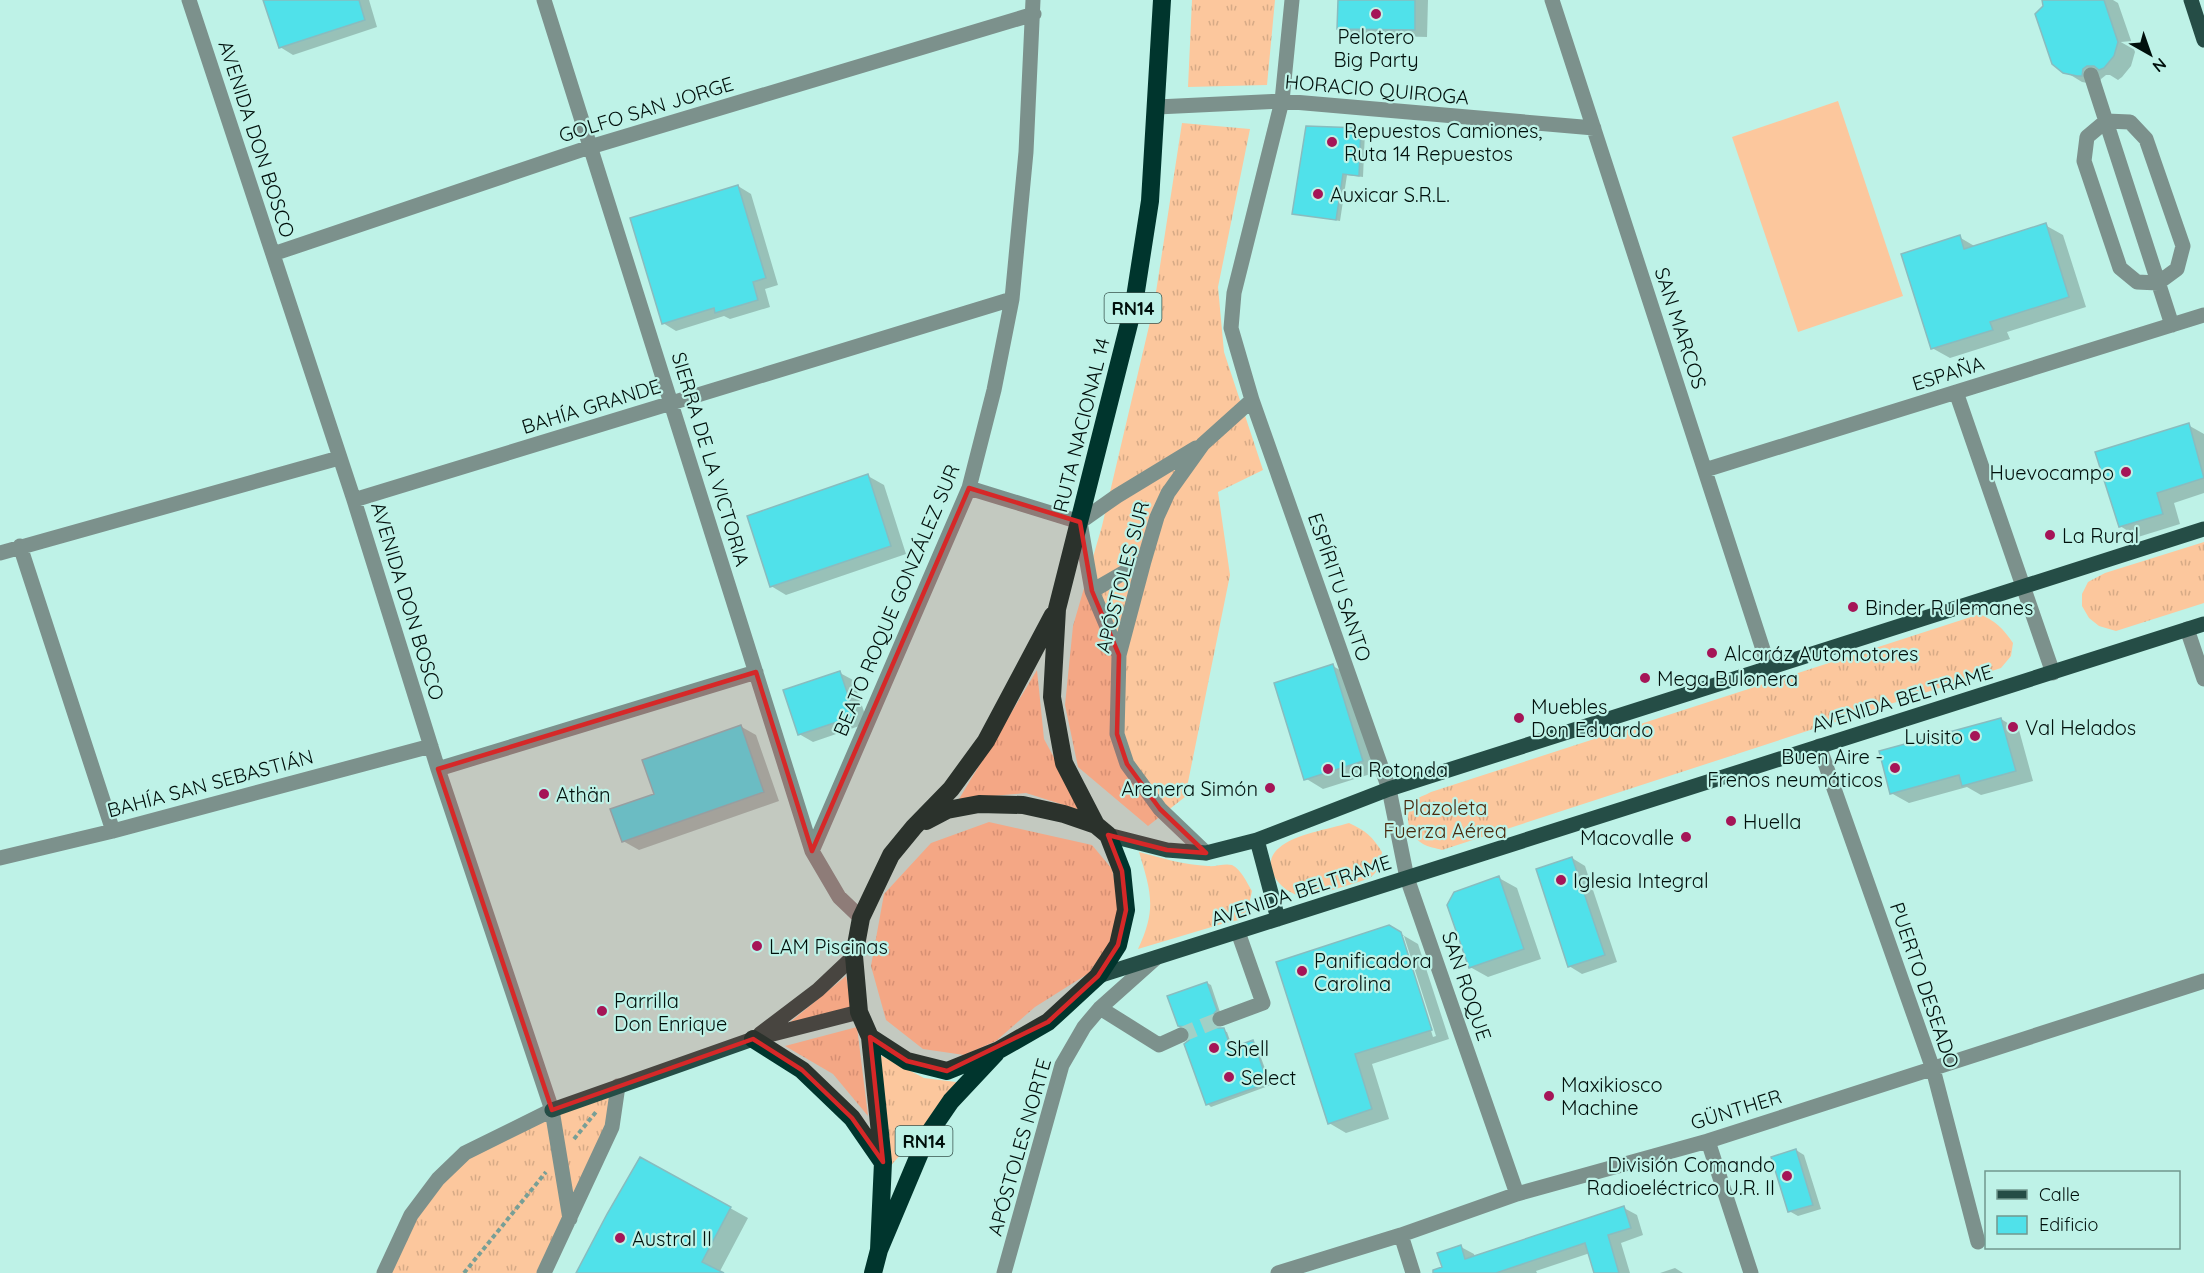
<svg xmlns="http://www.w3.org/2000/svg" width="2204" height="1273" font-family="Quicksand,sans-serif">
  <defs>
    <pattern id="grass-tufts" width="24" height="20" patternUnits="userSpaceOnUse" patternTransform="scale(1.5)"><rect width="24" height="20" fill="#fcc79d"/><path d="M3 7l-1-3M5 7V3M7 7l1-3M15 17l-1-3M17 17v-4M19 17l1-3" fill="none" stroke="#d6aa86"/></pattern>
  </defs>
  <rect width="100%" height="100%" fill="#bef2e7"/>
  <!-- grass -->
  <path fill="url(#grass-tufts)" d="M1192 0H1275L1267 85 1188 87Z
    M1182 123 1250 129 1218 287 1224 352 1263 470 1218 492 1230 575 1185 797 1148 826 1078 767 1065 705 1073 626 1102 526 1154 305Z
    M2204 542V603L2116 631 2099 626 2089 618 2082 606V594L2088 582 2105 573Z
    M1980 614C1995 621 2003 628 2013 643L2011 656 2001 668 1442 850C1436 848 1428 847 1423 844 1409 836 1402 815 1414 802 1417 797 1426 795 1431 792Z
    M1037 670 1044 739 1083 811 1026 793 959 799Z
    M989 822 1092 845 1112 869 1121 915 1108 945 1089 973 1035 1007 996 1041 964 1055 923 1049 886 1020 871 966 884 894 931 843Z
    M1349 823C1365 830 1373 837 1382 852 1381 860 1379 871 1371 877 1368 880 1309 897 1305 897 1283 895 1257 866 1279 848 1294 834 1330 829 1349 823Z
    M1139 852C1161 858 1185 865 1208 866 1216 867 1224 863 1232 865 1241 869 1247 883 1252 891L1248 909 1239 920 1225 923 1138 949C1157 909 1151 892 1139 852Z
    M846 976 852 1007 789 1023Z
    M857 1027 868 1116 833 1074 785 1046Z
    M880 1055 924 1078 964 1083 886 1171Z
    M618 1086 612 1127 544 1273H384L412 1215 465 1153Z"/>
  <!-- garden -->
  <path fill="#fcc79d" d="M1838 101 1903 296 1798 332 1732 137Z"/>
  <!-- shadow -->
  <path fill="#0003" fill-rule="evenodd" d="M265 0H369L377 27 293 55 280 47Z
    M1339 0H1428L1427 37 1352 35 1338 28Z
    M2043 0H2113L2118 3 2135 52 2131 66 2122 77 2118 80 2110 75H2106L2101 79 2099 85 2082 82 2064 71Z
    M1361 130 1365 132 1363 177 1347 175 1340 221 1294 213Z
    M738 186 751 194 778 285 765 289 770 307 730 319 724 316 676 331 663 323Z
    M2045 225 2063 235 2086 307 2007 332 2010 339 1950 358 1932 348 1959 237 1976 247Z
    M2188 425 2204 434V493L2174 503 2180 524 2138 537 2120 526Z
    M868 476 884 485 906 554 786 595 771 586Z
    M1333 666 1350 676 1380 771 1323 789 1305 778Z
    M840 673 853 680 868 723 813 742 799 734Z
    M2001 719 2019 730 2033 781 1981 795 1967 787 1909 803 1891 793Z
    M740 726 756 735 779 801 639 850 623 841 655 795Z
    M1572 858 1585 866 1617 962 1582 974 1569 966Z
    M1499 878 1517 888 1541 959 1488 977 1470 967Z
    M1389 927 1418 944 1449 1039 1372 1064 1389 1119 1346 1133 1329 1123ZM1401 936H1404L1436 1036 1433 1037Z
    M1207 983 1211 985 1220 1012 1216 1015 1214 1025 1217 1029 1227 1032 1233 1049 1253 1042 1256 1044 1271 1085 1211 1107 1208 1104 1186 1045 1191 1041 1192 1031 1189 1028 1179 1025Z
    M1796 1150 1804 1155 1821 1209 1798 1216 1789 1211Z
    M730 1208 748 1218 719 1273H578Z
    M1624 1208 1637 1215 1643 1235 1621 1243 1630 1273H1595L1590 1253 1536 1271 1537 1273H1445L1461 1247 1474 1254 1475 1258Z
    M1675 1268 1683 1273H1660Z"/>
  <!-- building -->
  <path fill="#50e1ea" stroke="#88bcbf" stroke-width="1.5" d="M263 0H359L365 20 279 48Z
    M1338 0H1415V30L1337 29Z
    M2042 0H2104L2118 42 2114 56 2104 68 2099 70 2094 66H2087L2083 69 2082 76H2077L2063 73 2052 64 2035 14 2043 6Z
    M1306 126 1361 128 1359 176 1343 174 1336 220 1292 214Z
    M738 185 766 278 753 282 758 300 715 313 714 308 662 324 630 218Z
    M2046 223 2069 297 1990 322 1993 330 1931 349 1901 254 1960 235 1964 249Z
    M2189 423 2204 478 2157 493 2163 514 2119 527 2095 452Z
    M868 474 891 546 770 587 747 516Z
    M1333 664 1363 761 1304 780 1274 683Z
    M840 671 855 716 798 735 783 690Z
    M2001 718 2016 771 1962 786 1959 775 1890 794 1879 751Z
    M741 725 764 792 622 842 610 809 654 794 642 760Z
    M1572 857 1605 955 1568 967 1536 869Z
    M1499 876 1524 949 1469 968 1447 905 1454 892Z
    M1389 925 1401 932 1432 1030 1355 1054 1372 1109 1328 1124 1276 962Z
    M1207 982 1217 1010 1211 1017V1023L1218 1028H1224L1231 1048 1253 1040 1268 1083 1206 1105 1184 1044 1189 1040 1190 1032 1186 1027 1178 1026 1167 996Z
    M1796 1149 1813 1205 1788 1212 1771 1157Z
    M640 1157 731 1207 702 1262 724 1273H576L607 1214Z
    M1624 1206 1631 1228 1608 1235 1619 1273H1594L1585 1243 1496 1273H1433V1270L1442 1267 1437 1253 1461 1245 1465 1259Z"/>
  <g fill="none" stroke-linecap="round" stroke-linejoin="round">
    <!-- minor-tunnel -->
    <path stroke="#a2d0c6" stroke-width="15" stroke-dasharray="15 8" stroke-linecap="butt" d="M1181 1035 1220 1019"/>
    <!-- path -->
    <path stroke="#789f96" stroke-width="4" stroke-dasharray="4.5 3" stroke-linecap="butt" d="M574 1139 596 1112
      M464 1273 546 1172"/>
    <!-- minor -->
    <path stroke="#7c918c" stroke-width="15" d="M189 0 354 500 438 769 552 1110 570 1219
      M544 0 812 851 839 897 861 918
      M1552 0 1769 668
      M2091 75 2172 325
      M1157 107 1282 101 1594 128
      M2106 121 2130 122 2146 139 2183 246 2177 269 2158 283 2137 282 2120 268 2084 161 2087 137Z
      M273 254 590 147 1034 14
      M1956 392 2053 673
      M1252 400 1389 789 1407 878 1517 1194
      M1705 470 2204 315
      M969 488 1080 522
      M354 500 1012 299
      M1080 522 1117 496 1196 448
      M1080 522 1092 591 1119 655
      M20 546 113 831
      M0 553 339 458
      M1092 591 1144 561
      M2187 629 2204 679
      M1819 746 1933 1069 1978 1242
      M438 769 756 672
      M812 851 969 488 994 390 1012 299 1026 152 1033 0
      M1206 853 1160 809 1127 764 1117 734 1119 655 1144 561 1157 517 1168 493 1203 444 1252 400 1231 328 1234 293 1282 101 1292 0
      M0 858 113 831 431 746
      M1100 1008 1159 1045 1181 1035
      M1220 1019 1263 1003 1238 932
      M1708 1141 1751 1273
      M1401 1235 1413 1273
      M384 1273 411 1215 438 1179 465 1153 552 1110
      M544 1273 612 1127 618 1086
      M1004 1273 1062 1065 1084 1027 1100 1008 1156 958
      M1278 1273 1401 1235 1517 1194 1708 1141 2204 981"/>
    <!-- major -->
    <path stroke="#254d46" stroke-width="15" d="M2191 0 2204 40
      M1108 835 1167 850 1206 853 1257 840 1389 789 2204 529
      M1257 840 1278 919
      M1098 976 2204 624
      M760 1034 818 990 854 956
      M552 1110 753 1039 859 1012"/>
    <!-- highway -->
    <path stroke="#00352d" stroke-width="18" d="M1096 825 1064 763 1052 697 1057 609 1134 304 1150 201 1162 0
      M870 1037 907 1061 947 1071 999 1050 1048 1022 1098 976 1118 945 1126 910 1122 871 1108 835 1096 825 1064 814 1023 805 979 804 947 810 926 821
      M753 1039 802 1070 852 1118 881 1160
      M879 1250 883 1162 870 1037 859 1012 854 956 861 918 891 855 914 827 951 789 986 741 1053 615
      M873 1273 879 1250 927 1136 951 1101 996 1053"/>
  </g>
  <!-- marked area -->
  <path fill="#d62828" fill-opacity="0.2" stroke="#d62828" stroke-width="4.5" stroke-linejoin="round" d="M969 488 1080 522 1092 591 1119 655 1117 734 1127 764 1160 809 1206 853 1167 850 1108 835 1122 871 1126 910 1118 945 1098 976 1048 1022 947 1071 907 1061 870 1037 883 1162 852 1118 802 1070 753 1039 552 1110 438 769 756 672 812 851Z"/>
  <!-- markers -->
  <g fill="#a51557" stroke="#bef2e7" stroke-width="2">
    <circle cx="1376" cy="14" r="6"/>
    <circle cx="1332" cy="142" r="6"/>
    <circle cx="1318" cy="194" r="6"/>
    <circle cx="2126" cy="472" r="6"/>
    <circle cx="2050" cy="535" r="6"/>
    <circle cx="1853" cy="607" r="6"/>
    <circle cx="1712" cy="653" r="6"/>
    <circle cx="1645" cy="678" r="6"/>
    <circle cx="1519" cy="718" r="6"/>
    <circle cx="2013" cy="727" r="6"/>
    <circle cx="1975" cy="736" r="6"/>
    <circle cx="1895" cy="768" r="6"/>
    <circle cx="1328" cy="769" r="6"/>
    <circle cx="1270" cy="788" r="6"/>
    <circle cx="544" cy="794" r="6"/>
    <circle cx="1731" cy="821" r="6"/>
    <circle cx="1686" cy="837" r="6"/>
    <circle cx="1561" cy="880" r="6"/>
    <circle cx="757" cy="946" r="6"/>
    <circle cx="1302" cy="971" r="6"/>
    <circle cx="602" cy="1011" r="6"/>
    <circle cx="1214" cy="1048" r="6"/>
    <circle cx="1229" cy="1077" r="6"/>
    <circle cx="1549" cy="1096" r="6"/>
    <circle cx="1787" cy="1176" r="6"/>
    <circle cx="620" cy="1238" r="6"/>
  </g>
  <g text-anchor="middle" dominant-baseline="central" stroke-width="4.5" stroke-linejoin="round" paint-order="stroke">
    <!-- shield labels -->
    <g fill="#bef2e7" stroke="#39544e" stroke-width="1.5">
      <rect x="1104.5" y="293" width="57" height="30" rx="4.5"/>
      <rect x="895.5" y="1126" width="57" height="30" rx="4.5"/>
    </g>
    <g font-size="18" font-weight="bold" fill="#00100c">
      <text x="1133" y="308">RN14</text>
      <text x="924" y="1141">RN14</text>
    </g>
    <!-- poi labels -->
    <g font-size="20" fill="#00100c" stroke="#bef2e7" text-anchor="start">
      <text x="1376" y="36" text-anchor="middle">Pelotero<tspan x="1376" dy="23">Big Party</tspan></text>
      <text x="1344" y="130">Repuestos Camiones,<tspan x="1344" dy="23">Ruta 14 Repuestos</tspan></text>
      <text x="1330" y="194">Auxicar S.R.L.</text>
      <text x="2114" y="472" text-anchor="end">Huevocampo</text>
      <text x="2062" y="535">La Rural</text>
      <text x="1865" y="607">Binder Rulemanes</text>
      <text x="1724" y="653">Alcaráz Automotores</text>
      <text x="1657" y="678">Mega Bulonera</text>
      <text x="1531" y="706">Muebles<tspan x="1531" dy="23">Don Eduardo</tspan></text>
      <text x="2025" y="727">Val Helados</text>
      <text x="1963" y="736" text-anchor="end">Luisito</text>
      <text x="1883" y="756" text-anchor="end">Buen Aire -<tspan x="1883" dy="23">Frenos neumáticos</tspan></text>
      <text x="1340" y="769">La Rotonda</text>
      <text x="1258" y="788" text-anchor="end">Arenera Simón</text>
      <text x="556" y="794">Athän</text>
      <text x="1743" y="821">Huella</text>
      <text x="1674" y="837" text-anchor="end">Macovalle</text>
      <text x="1573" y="880">Iglesia Integral</text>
      <text x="769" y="946">LAM Piscinas</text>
      <text x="1314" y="960">Panificadora<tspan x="1314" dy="23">Carolina</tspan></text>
      <text x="614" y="1000">Parrilla<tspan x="614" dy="23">Don Enrique</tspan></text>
      <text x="1226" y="1048">Shell</text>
      <text x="1241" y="1077">Select</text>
      <text x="1561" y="1084">Maxikiosco<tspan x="1561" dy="23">Machine</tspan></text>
      <text x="1775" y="1164" text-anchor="end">División Comando<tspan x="1775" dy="23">Radioeléctrico U.R. II</tspan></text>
      <text x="632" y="1238">Austral II</text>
    </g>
    <!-- street labels -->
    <g font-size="20" fill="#00100c" stroke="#bef2e7">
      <text transform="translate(1377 89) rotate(5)">HORACIO QUIROGA</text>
      <text transform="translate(646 109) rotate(-17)">GOLFO SAN JORGE</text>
      <text transform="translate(257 139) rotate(72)">AVENIDA DON BOSCO</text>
      <text transform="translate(1681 328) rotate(72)">SAN MARCOS</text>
      <text transform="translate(1948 373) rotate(-17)">ESPAÑA</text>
      <text transform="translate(591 406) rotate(-17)">BAHÍA GRANDE</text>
      <text transform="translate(1081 425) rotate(-76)">RUTA NACIONAL 14</text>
      <text transform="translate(711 459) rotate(73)">SIERRA DE LA VICTORIA</text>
      <text transform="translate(1122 577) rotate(-75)">APÓSTOLES SUR</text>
      <text transform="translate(1340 587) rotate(71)">ESPÍRITU SANTO</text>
      <text transform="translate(896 600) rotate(-67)">BEATO ROQUE GONZÁLEZ SUR</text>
      <text transform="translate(408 601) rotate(73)">AVENIDA DON BOSCO</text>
      <text transform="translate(1902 698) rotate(-17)">AVENIDA BELTRAME</text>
      <text transform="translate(210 783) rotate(-15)">BAHÍA SAN SEBASTIÁN</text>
      <text transform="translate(1301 890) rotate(-18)">AVENIDA BELTRAME</text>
      <text transform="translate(1925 985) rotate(71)">PUERTO DESEADO</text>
      <text transform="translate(1467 986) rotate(71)">SAN ROQUE</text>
      <text transform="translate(1736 1109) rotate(-17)">GÜNTHER</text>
      <text transform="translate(1019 1147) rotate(-74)">APÓSTOLES NORTE</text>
    </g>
    <!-- park labels -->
    <g font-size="20" fill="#492a0e" stroke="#bef2e7">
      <text x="1445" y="807">Plazoleta<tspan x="1445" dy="23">Fuerza Aérea</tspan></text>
    </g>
  </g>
  <!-- legend -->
  <rect x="1985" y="1171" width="195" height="78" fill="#bef2e7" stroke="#72988f" stroke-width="1.5"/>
  <rect x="1997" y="1190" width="30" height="9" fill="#254d46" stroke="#72988f" stroke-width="1.5"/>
  <text x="2039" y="1201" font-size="18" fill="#00100c">Calle</text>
  <rect x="1997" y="1216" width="30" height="18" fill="#50e1ea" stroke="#72988f" stroke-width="1.5"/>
  <text x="2039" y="1231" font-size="18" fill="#00100c">Edificio</text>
  <!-- north arrow -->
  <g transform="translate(2150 54) rotate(140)" stroke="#bef2e7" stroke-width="4.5" paint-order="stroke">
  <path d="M0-4.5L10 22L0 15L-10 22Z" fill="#00100c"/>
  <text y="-9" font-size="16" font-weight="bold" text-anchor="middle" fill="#00100c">N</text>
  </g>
</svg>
